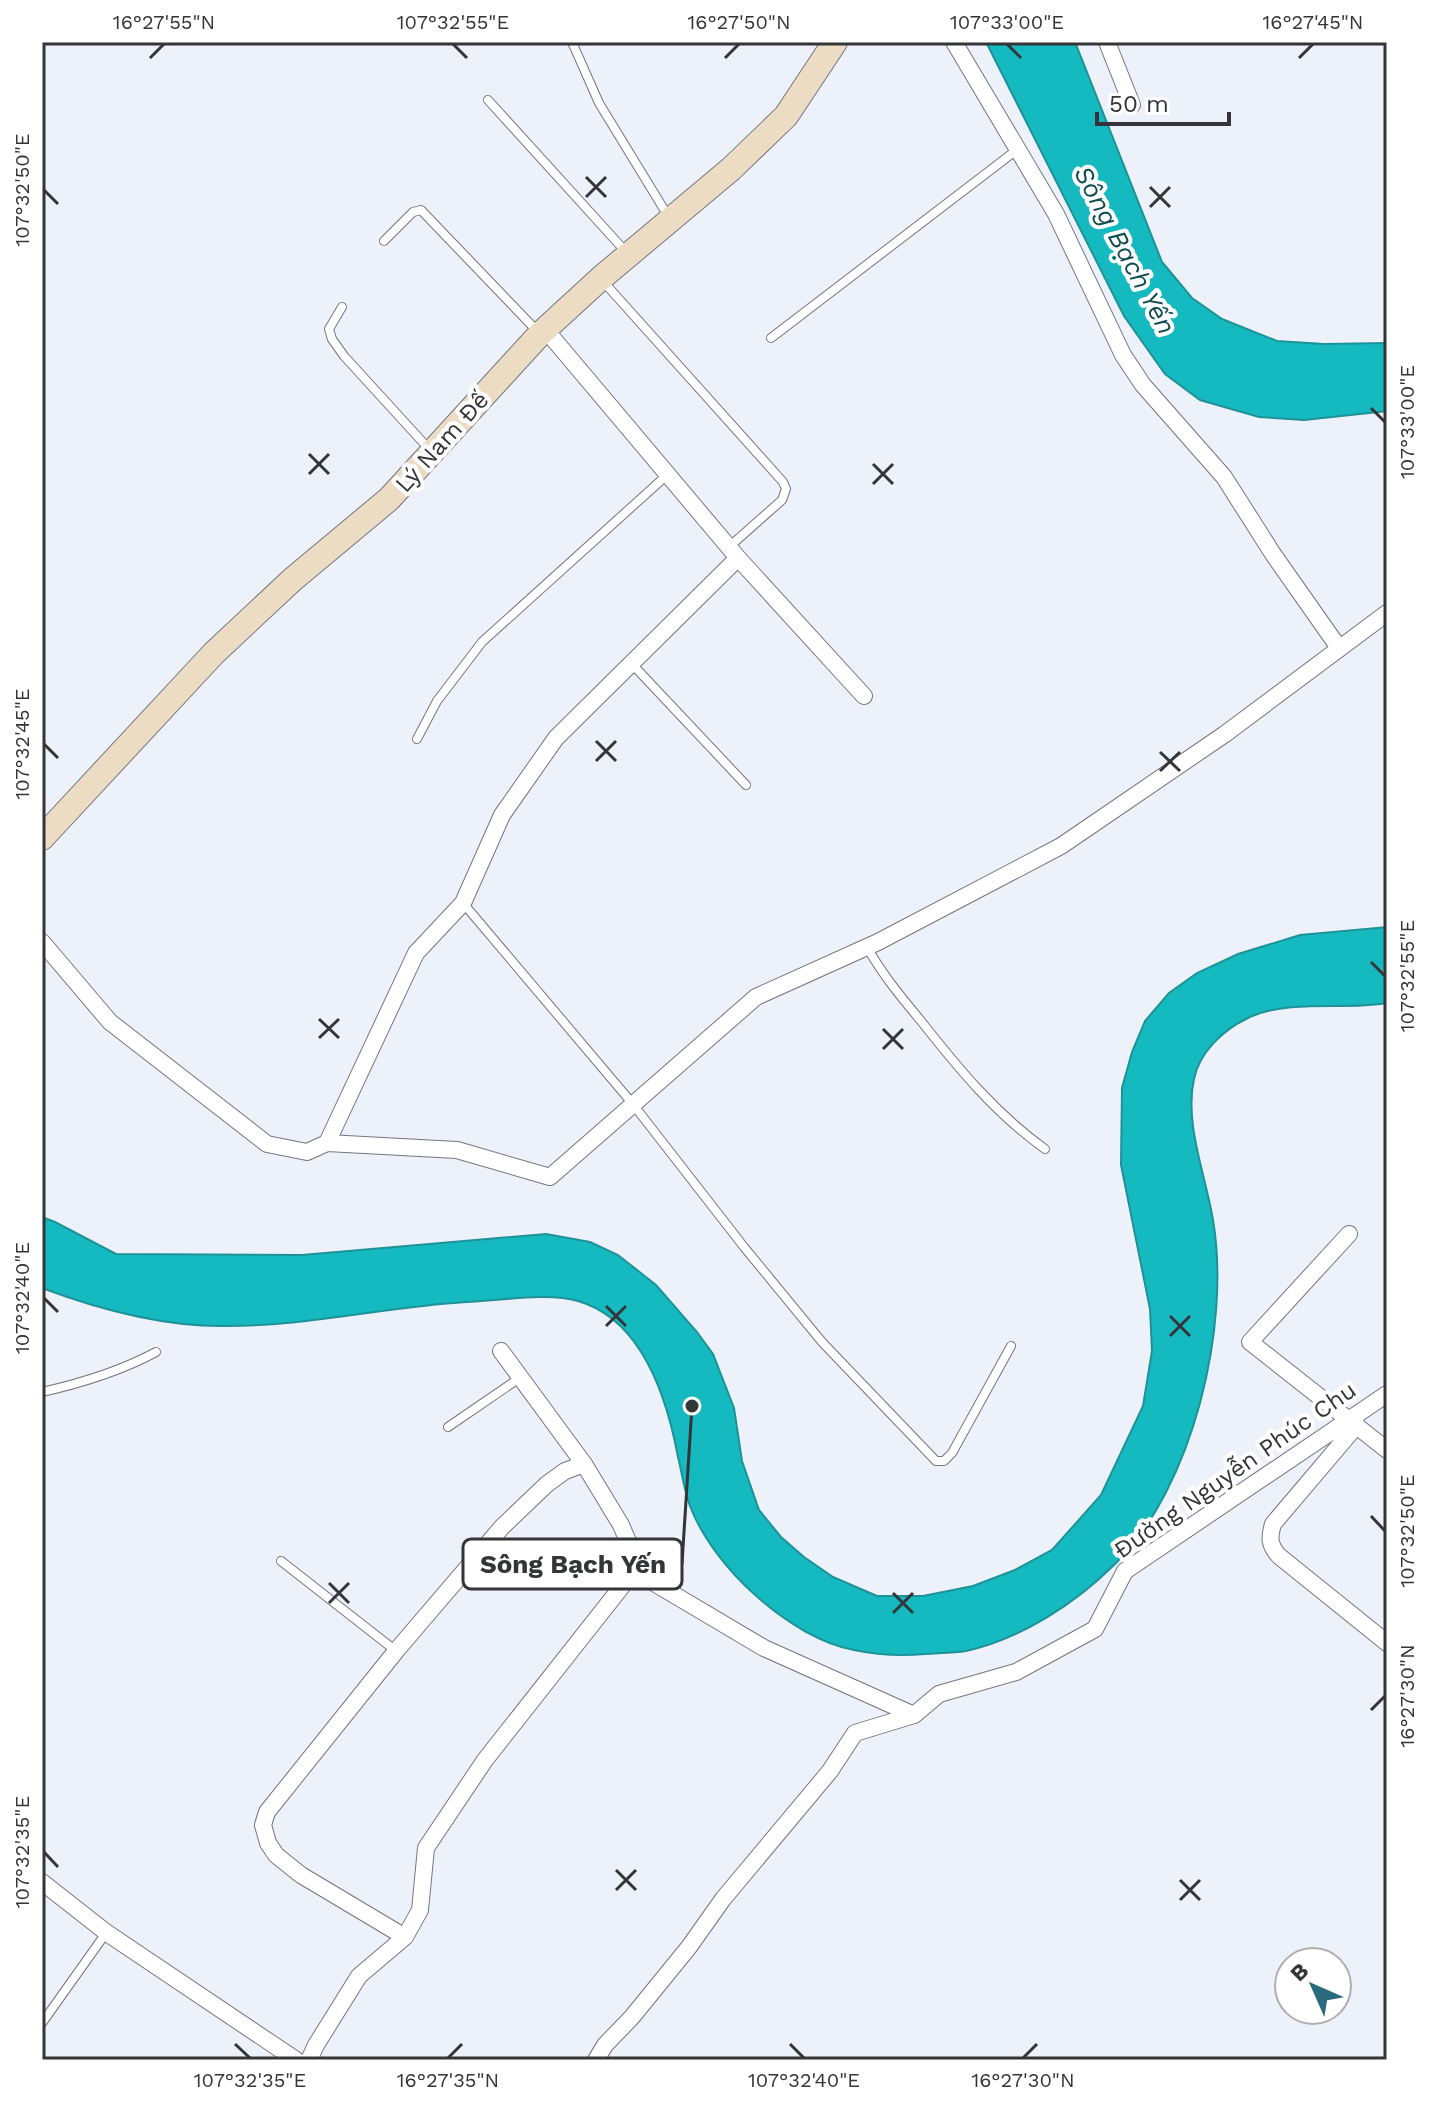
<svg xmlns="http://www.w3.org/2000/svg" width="1429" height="2102" font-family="'Work Sans',sans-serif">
  <rect width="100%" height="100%" fill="#edf2fa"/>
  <!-- water -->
  <path fill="#15bac0" stroke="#1e9298" stroke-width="2" d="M986 42H1075L1162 262 1192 298 1222 319 1277 341 1324 344 1387 343V411L1304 420 1259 417 1200 400 1165 374 1124 316Z
    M1387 927V1003C1343 1011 1286 998 1246 1019 1223 1030 1199 1053 1194 1079 1184 1123 1206 1177 1213 1220 1231 1326 1193 1487 1115 1564 1076 1603 1021 1639 966 1651 953 1653 939 1653 925 1654 902 1656 877 1655 854 1650 790 1638 713 1567 690 1506 684 1490 682 1473 678 1457 667 1398 643 1320 578 1301 547 1292 499 1301 466 1302 384 1307 303 1327 221 1326 160 1326 98 1309 42 1288V1217L55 1222 116 1254 302 1255 546 1234 590 1242 618 1255 656 1285 697 1332 713 1354 734 1408 742 1461 759 1510 781 1537 804 1557 833 1577 877 1596H923L973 1586 1015 1570 1052 1550 1101 1495 1143 1406 1152 1351 1150 1309 1121 1165 1122 1088 1132 1052 1145 1021 1169 993 1197 973 1238 954 1300 935Z"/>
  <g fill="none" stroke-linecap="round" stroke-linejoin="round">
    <defs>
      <path id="lane" d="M572 42 599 103 668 216
        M488 100 626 252
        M384 241 413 212 421 210 539 333
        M601 279 783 482 786 489 782 500 729 547
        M342 307 329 329 332 339 344 356 429 449
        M771 338 1018 149
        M632 664 746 785
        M417 739 437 701 482 642 667 475
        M463 903 632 1103 744 1247 822 1342 936 1461H944L952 1453 1011 1346
        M867 947C882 974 901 997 921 1021 958 1068 996 1114 1045 1149
        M42 1392C82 1383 119 1372 156 1352
        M448 1427 521 1377
        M281 1561 396 1651
        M42 2023 106 1933"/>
      <path id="street" d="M954 42 1056 214 1123 355 1143 385 1224 477 1273 554 1339 648
        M1107 42 1132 105
        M545 329 738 558 864 696
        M42 942 110 1022 267 1144 307 1152 327 1143 457 1150 550 1177 756 997 878 942 1061 846 1225 734 1387 613
        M327 1143 416 953 463 903 502 815 556 738 738 558
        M1349 1234 1250 1342 1387 1450
        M1357 1425 1273 1524C1269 1538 1269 1545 1279 1556L1387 1643
        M634 1571 764 1648 914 1715
        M42 1882 107 1933 296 2060
        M405 1937 301 1875 276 1855 268 1843 263 1825 267 1812 396 1651 502 1527 547 1484 565 1471 584 1464
        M309 2060 316 2045 359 1976 405 1937 420 1910 426 1848 485 1760 634 1571 633 1553 621 1525 584 1464 501 1351
        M596 2060 605 2045 632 2017 689 1947 723 1899 830 1771 855 1733 914 1715 939 1694 1016 1672 1095 1629 1125 1571 1387 1394"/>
      <path id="secondary" d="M42 838 214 653 292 580 389 499 540 334 601 278 731 169 786 116 835 42"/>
    </defs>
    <!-- lane casing -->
    <use href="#lane" stroke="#72767e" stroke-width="10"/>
    <!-- street casing -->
    <use href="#street" stroke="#72767e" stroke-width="18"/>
    <!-- secondary casing -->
    <use href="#secondary" stroke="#72767e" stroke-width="26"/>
    <!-- lane -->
    <use href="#lane" stroke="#fff" stroke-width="8"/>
    <!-- street -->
    <use href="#street" stroke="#fff" stroke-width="16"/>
    <!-- secondary -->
    <use href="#secondary" stroke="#ecdcc3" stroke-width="24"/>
  </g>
  <!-- ticks -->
  <path fill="none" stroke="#343539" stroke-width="3" d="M453 44 467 58M1007 44 1021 58M150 58 164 44M725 58 739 44M1299 58 1313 44M586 177 606 197M1150 187 1170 207M44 190 58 204M586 197 606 177M1150 207 1170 187M1371 408 1385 422M309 454 329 474M873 464 893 484M309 474 329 454M873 484 893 464M596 741 616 761M44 744 58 758M1160 752 1180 771M596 761 616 741M1160 771 1180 752M1371 962 1385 976M319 1019 339 1038M883 1029 903 1049M319 1038 339 1019M883 1049 903 1029M44 1298 58 1312M606 1306 626 1326M1170 1316 1190 1336M606 1326 626 1306M1170 1336 1190 1316M1371 1516 1385 1531M329 1583 349 1603M893 1593 913 1613M329 1603 349 1583M893 1613 913 1593M1371 1710 1385 1696M44 1852 58 1867M616 1870 636 1890M1180 1880 1200 1900M616 1890 636 1870M1180 1900 1200 1880M235 2044 250 2058M790 2044 804 2058M448 2058 462 2044M1023 2058 1037 2044"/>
  <g text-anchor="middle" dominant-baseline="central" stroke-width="8" stroke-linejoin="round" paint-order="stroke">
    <!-- street labels -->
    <g font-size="24" fill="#343539" stroke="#fff">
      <text transform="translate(442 442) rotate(-48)">Lý Nam Đế</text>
      <text transform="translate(1235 1470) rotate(-35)">Đường Nguyễn Phúc Chu</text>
    </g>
    <!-- water labels -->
    <g font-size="26" font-style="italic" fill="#0f4d50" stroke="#fff">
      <text transform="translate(1125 250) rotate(62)">Sông Bạch Yến</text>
    </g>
  </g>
  <!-- callouts -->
  <path fill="none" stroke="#343539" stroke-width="3" d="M692 1406L682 1564"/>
  <circle fill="#343539" stroke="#fff" stroke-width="3" cx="692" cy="1406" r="8"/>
  <rect fill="#fff" stroke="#343539" stroke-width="3" x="463" y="1539" width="219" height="50" rx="8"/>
  <g font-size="26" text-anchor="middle" font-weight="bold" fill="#343539">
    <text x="573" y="1573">Sông Bạch Yến</text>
  </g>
  <!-- border -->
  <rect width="1429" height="2102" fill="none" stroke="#ffffff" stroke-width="88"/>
  <!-- north arrow -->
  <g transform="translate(1313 1986) rotate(315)"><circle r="38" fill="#ffffff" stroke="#aeaeb0" stroke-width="2"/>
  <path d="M0-6L14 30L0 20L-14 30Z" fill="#2a6a7e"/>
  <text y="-12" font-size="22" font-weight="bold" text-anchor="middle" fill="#343539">B</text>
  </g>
  <!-- scale -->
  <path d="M1097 112v12h132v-12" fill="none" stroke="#343539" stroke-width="4"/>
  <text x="1109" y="112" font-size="24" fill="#343539" stroke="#ffffff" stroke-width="6" paint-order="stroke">50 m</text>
  <rect x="44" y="44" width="1341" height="2014" fill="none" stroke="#343539" stroke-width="3"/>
  <g font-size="20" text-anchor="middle" fill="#343539">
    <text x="164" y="29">16°27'55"N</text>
    <text x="453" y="29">107°32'55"E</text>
    <text x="739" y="29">16°27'50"N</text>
    <text x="1007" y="29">107°33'00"E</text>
    <text x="1313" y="29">16°27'45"N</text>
    <text transform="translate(22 190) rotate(-90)" y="7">107°32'50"E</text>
    <text transform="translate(1407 422) rotate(-90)" y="7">107°33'00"E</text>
    <text transform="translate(22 744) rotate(-90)" y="7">107°32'45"E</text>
    <text transform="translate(1407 976) rotate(-90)" y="7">107°32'55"E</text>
    <text transform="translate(22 1298) rotate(-90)" y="7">107°32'40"E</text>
    <text transform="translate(1407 1531) rotate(-90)" y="7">107°32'50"E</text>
    <text transform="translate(1407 1696) rotate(-90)" y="7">16°27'30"N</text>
    <text transform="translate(22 1852) rotate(-90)" y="7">107°32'35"E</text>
    <text x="250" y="2087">107°32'35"E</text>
    <text x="448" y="2087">16°27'35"N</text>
    <text x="804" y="2087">107°32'40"E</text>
    <text x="1023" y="2087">16°27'30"N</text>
  </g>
</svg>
